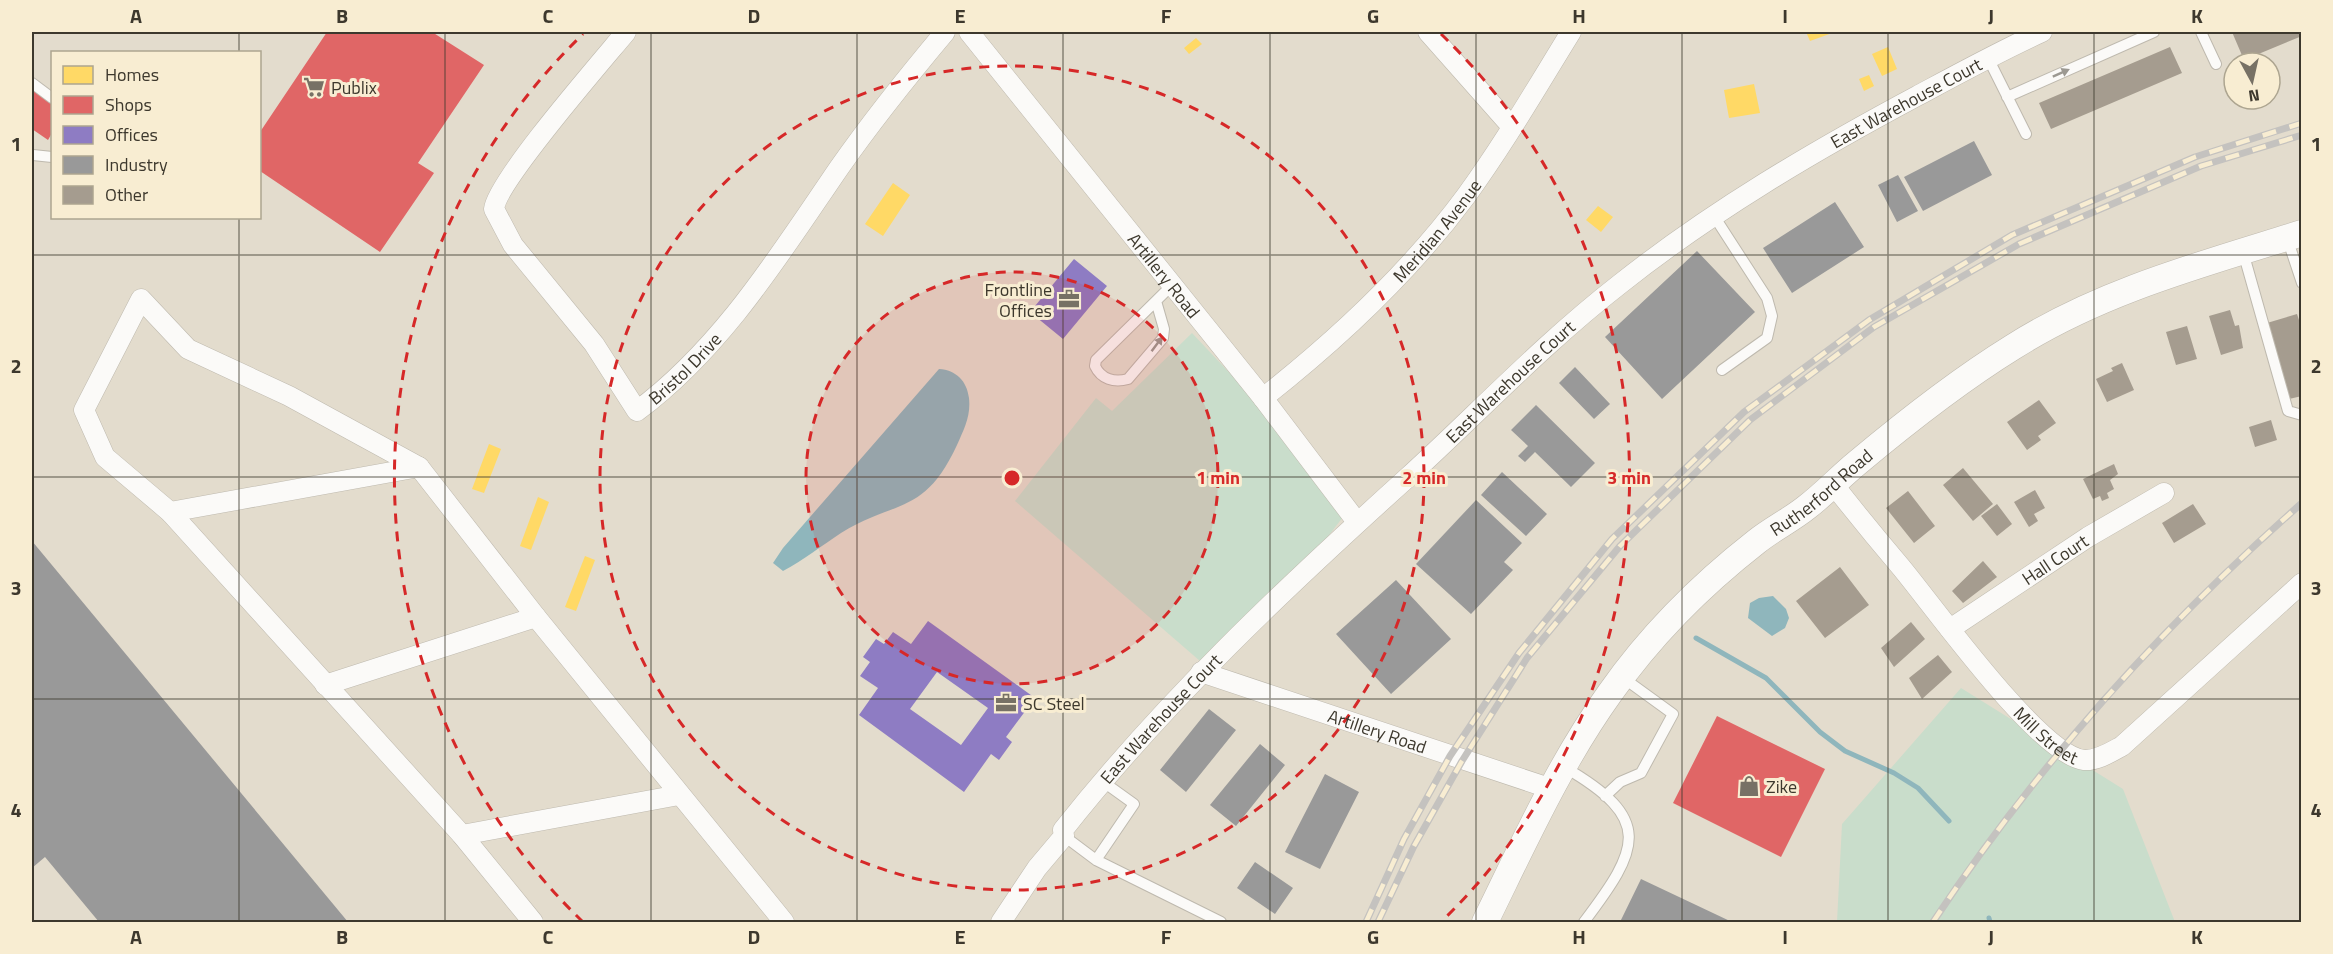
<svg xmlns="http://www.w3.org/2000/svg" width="2333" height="954" font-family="'Titillium Web',sans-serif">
  <rect width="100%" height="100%" fill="#e3dccd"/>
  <!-- green -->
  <path fill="#c9ddcb" d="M1192 333 1353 504 1316 552 1200 661 1015 501 1096 398 1112 411Z
    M1961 688 2123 789 2175 922H1837L1842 824Z"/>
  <!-- water -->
  <path fill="#8fb6bc" d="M939 369C956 370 967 381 969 398 971 416 964 429 957 445 924 516 896 499 841 533 821 546 804 560 783 571L773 563 783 548Z
    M1773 596 1786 609 1789 618 1785 628 1772 636 1748 618 1750 603 1759 598Z"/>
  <!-- homes -->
  <path fill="#ffd966" d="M1806 32H1835L1810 41Z
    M1196 38 1202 44 1189 54 1184 48Z
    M1888 47 1897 69 1882 76 1872 54Z
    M1869 75 1874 86 1864 91 1859 79Z
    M1754 84 1760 113 1729 118 1724 90Z
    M893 183 910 195 883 236 865 224Z
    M1598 206 1613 217 1601 232 1586 220Z
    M489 444 501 449 484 493 472 489Z
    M538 497 549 502 531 550 520 546Z
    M585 556 595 560 576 611 565 607Z"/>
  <!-- shops -->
  <path fill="#e06666" d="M327 32H432L484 65 418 163 434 173 380 252 260 171V132Z
    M32 86 52 101V133L48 140 32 129Z
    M1717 716 1825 769 1781 857 1673 803Z"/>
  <!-- offices -->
  <path fill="#8e7cc3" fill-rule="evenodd" d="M1074 259 1107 286 1063 339 1030 312Z
    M928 621 1035 698 1006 737 1012 742 999 760 991 754 964 792 859 715 878 688 860 676 870 662 863 657 876 639 884 644 893 632 911 644ZM937 672 988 708 961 745 910 709Z"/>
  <!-- industry -->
  <path fill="#999" d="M1974 141 1992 175 1923 211 1904 177Z
    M1898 175 1918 211 1897 222 1878 185Z
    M1835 202 1864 247 1792 293 1763 248Z
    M1697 251 1755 312 1662 399 1605 337Z
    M1575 367 1610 404 1594 419 1559 383Z
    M1536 405 1595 463 1571 487 1535 452 1525 462 1518 456 1528 446 1511 430Z
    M1502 472 1547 514 1526 536 1481 495Z
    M1476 500 1522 543 1504 562 1513 570 1471 614 1416 564Z
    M32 541 348 922H99L45 857 32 868Z
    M1396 580 1451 639 1391 694 1336 634Z
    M1209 709 1236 730 1186 792 1160 770Z
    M1260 744 1285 765 1236 826 1210 805Z
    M1325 774 1359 792 1320 869 1285 852Z
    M1255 862 1293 888 1275 914 1237 888Z
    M1641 879 1732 922H1620Z"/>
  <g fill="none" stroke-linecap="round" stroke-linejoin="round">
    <!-- stream -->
    <path stroke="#8fb6bc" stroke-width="5" d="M1696 638 1766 678 1820 732 1845 751 1894 773 1918 788 1949 821
      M1989 918 1990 922"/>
  </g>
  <!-- building -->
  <path fill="#a59c8f" d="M2232 32H2302V36L2244 60Z
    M2170 47 2182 73 2051 129 2039 103Z
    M2230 310 2235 326 2239 325 2243 348 2221 355 2209 316Z
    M2297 314 2302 329V396L2289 399 2267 323Z
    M2187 326 2197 359 2176 365 2166 332Z
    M2122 363 2134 390 2107 402 2096 379 2113 371 2111 368Z
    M2039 400 2056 423 2038 436 2041 440 2027 450 2007 422Z
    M2271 420 2277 440 2255 447 2249 427Z
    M2114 464 2118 474 2110 480 2114 489 2107 493 2109 498 2102 501 2100 496 2093 499 2083 479Z
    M1963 468 1993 504 1973 521 1943 485Z
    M2035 490 2045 508 2034 514 2038 521 2029 527 2014 502Z
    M1908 491 1935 526 1914 543 1886 508Z
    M1997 504 2012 524 1997 536 1981 516Z
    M2193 504 2206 524 2174 543 2162 523Z
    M1983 561 1997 577 1963 603 1952 591Z
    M1840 567 1869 605 1825 638 1796 601Z
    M1911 622 1925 639 1894 667 1881 648Z
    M1938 655 1952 672 1922 699 1909 678Z"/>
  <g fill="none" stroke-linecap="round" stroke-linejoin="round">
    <defs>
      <path id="service" d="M2201 32 2216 64
        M1988 58 2026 134
        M32 83 52 98
        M2007 97 2154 32
        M33 155 52 157
        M1714 216 1767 298 1772 316 1767 338 1722 370
        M2287 238 2302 283
        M2243 252 2288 411 2302 415
        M1156 301 1164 329 1163 338 1128 379C1114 383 1101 379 1095 366L1096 360 1162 295 1173 284
        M1564 767C1654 819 1640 848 1584 922
        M1605 796 1620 782 1641 773 1673 714 1622 677
        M1064 836 1096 860 1221 922
        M1096 860 1134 804 1102 781"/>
      <g id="minor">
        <path id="s1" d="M626 32C602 61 497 181 494 209L513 245 594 344 637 411C722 348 780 254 839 168 872 121 908 76 945 32"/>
        <path id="s2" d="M969 32 1263 398 1357 522"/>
        <path d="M1428 32 1512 127"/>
        <path id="s3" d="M1263 398C1338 339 1409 273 1466 196 1504 144 1537 87 1571 32"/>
        <path id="s4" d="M1833 484C1855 512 1877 539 1900 566 1932 604 2039 755 2084 760 2097 761 2111 752 2122 746L2302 583"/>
        <path d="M170 512 419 467"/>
        <path id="s5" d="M1950 629 2088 537 2164 493"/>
        <path id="s6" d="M1201 672 1552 789"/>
        <path d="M325 685 536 617"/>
        <path d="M462 835 679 795"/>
        <path d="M533 922 462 835 170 512 105 457 84 410 141 299 188 349 289 396 419 467 536 617 784 922"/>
        <path id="s7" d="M1001 922 1037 868 1064 836 1063 830C1165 701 1285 588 1407 478 1478 413 1544 343 1620 284 1712 211 1814 151 1917 96 1958 74 2000 51 2042 32"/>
      </g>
      <g id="tertiary">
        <path id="s8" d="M1485 922C1523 845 1559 764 1610 693 1650 636 1701 585 1756 542 1772 529 1791 520 1807 507 1824 494 1840 477 1857 463 1906 422 1958 381 2013 347 2101 291 2203 264 2302 233"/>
      </g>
    </defs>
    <!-- service casing -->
    <use href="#service" stroke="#beb9ae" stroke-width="12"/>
    <!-- minor casing -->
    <use href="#minor" stroke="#beb9ae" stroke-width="21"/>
    <!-- tertiary casing -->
    <use href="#tertiary" stroke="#beb9ae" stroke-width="27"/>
    <!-- service -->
    <use href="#service" stroke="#fbfaf8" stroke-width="10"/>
    <!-- minor -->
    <use href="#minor" stroke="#fbfaf8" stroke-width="20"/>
    <!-- tertiary -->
    <use href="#tertiary" stroke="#fbfaf8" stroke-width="26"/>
    <defs>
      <path id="rail" d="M1366 922 1404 839 1450 756 1519 653 1612 539 1744 412 1869 320 2012 235 2195 157 2302 123
        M1378 922 1414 846 1462 761 1527 658 1620 546 1750 420 1874 327 2019 244 2201 166 2302 135
        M1933 922C2036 767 2162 626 2302 503"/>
    </defs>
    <!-- rail casing -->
    <use href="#rail" stroke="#c4c2bf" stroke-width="7"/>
    <!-- rail -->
    <use href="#rail" stroke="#f8edd2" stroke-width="4.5" stroke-dasharray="14" stroke-linecap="butt"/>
  </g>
  <!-- one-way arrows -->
  <defs><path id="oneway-solid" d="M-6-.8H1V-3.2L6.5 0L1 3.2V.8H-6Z" transform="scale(1.5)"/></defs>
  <g fill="#9c9992">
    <use href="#oneway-solid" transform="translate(2061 73) rotate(-24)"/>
    <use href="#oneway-solid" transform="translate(1157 344) rotate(-53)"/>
  </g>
  <!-- grid -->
  <path fill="none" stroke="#3d382d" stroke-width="1.5" stroke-opacity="0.55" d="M239 32V52M445 32V922M651 32V922M857 32V922M1063 32V922M1270 32V922M1476 32V922M1682 32V922M1888 32V922M2094 32V922M239 218V922M32 255H2302M32 477H2302M32 699H2302"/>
  <!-- distance rings -->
  <circle cx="1012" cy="478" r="206" fill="#d62828" fill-opacity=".12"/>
  <g fill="none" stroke="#d62828" stroke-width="3" stroke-dasharray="10 8">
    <circle cx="1012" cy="478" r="206"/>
    <circle cx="1012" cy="478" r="412"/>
    <path d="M583 922A617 617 0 0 1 583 34M1441 34A617 617 0 0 1 1441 922"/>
  </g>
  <!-- icons -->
  <defs>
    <symbol id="supermarket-bare" viewBox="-9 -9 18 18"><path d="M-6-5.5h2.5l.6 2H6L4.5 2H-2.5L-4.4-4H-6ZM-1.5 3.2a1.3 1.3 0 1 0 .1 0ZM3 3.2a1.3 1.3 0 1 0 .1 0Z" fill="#777165" stroke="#f8edd2" stroke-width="2.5" paint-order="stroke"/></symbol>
    <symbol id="office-bare" viewBox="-9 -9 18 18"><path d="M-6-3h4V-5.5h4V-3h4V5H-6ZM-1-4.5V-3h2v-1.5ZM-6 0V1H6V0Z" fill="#777165" stroke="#f8edd2" stroke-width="2.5" paint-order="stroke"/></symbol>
    <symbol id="shop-bare" viewBox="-9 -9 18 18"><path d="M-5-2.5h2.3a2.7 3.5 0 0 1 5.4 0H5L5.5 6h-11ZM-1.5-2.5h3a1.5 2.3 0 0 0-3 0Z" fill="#777165" stroke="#f8edd2" stroke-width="2.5" paint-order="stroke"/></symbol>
  </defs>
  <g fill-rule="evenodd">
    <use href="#supermarket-bare" x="299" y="72" width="30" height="30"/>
    <use href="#office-bare" x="1054" y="284" width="30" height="30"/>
    <use href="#office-bare" x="991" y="688" width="30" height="30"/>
    <use href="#shop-bare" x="1734" y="771" width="30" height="30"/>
  </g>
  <g text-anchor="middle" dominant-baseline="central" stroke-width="6" stroke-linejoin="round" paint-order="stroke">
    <!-- poi labels -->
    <g font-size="18" fill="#3d382d" stroke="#f8edd2" text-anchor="start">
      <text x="331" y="87">Publix</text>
      <text x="1052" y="289" text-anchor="end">Frontline<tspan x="1052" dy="21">Offices</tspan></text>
      <text x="1023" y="703">SC Steel</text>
      <text x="1766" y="786">Zike</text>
    </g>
    <!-- street labels -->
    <g font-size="18" fill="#3d382d" stroke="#f8edd2">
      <text stroke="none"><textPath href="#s7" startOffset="1233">East Warehouse Court</textPath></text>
      <text stroke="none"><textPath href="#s3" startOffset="242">Meridian Avenue</textPath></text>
      <text stroke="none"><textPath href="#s2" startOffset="312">Artillery Road</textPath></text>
      <text stroke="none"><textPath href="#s1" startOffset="534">Bristol Drive</textPath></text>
      <text stroke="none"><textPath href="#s7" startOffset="747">East Warehouse Court</textPath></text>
      <text stroke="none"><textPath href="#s8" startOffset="554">Rutherford Road</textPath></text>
      <text stroke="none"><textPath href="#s5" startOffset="126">Hall Court</textPath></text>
      <text stroke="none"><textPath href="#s7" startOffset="261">East Warehouse Court</textPath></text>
      <text stroke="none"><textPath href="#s4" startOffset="330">Mill Street</textPath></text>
      <text stroke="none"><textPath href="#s6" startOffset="186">Artillery Road</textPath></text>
    </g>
  </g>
  <circle cx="1012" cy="478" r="9" fill="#d62828" stroke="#f8edd2" stroke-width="3"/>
  <g font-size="18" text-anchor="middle" font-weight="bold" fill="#d62828" stroke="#f8edd2" stroke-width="6" stroke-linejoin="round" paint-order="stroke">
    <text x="1218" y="484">1 min</text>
    <text x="1424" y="484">2 min</text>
    <text x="1629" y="484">3 min</text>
  </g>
  <!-- border -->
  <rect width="2333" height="954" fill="none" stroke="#f8edd2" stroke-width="66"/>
  <!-- legend -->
  <rect x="51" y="51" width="210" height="168" fill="#f8edd2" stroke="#ada590" stroke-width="1.5"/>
  <rect x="63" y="66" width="30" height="18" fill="#ffd966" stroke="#ada590" stroke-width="1.5"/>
  <text x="105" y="81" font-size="18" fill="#3d382d">Homes</text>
  <rect x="63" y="96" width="30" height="18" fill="#e06666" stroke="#ada590" stroke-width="1.5"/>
  <text x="105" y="111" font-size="18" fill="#3d382d">Shops</text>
  <rect x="63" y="126" width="30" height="18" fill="#8e7cc3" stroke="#ada590" stroke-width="1.5"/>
  <text x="105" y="141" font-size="18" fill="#3d382d">Offices</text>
  <rect x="63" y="156" width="30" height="18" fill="#999999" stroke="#ada590" stroke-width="1.5"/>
  <text x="105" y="171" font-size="18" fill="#3d382d">Industry</text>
  <rect x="63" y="186" width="30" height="18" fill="#a59c8f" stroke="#ada590" stroke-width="1.5"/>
  <text x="105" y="201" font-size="18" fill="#3d382d">Other</text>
  <!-- north arrow -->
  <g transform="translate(2252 81) rotate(172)"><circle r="28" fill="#f8edd2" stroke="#ada590" stroke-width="1.5"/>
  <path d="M0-4.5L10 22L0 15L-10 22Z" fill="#777165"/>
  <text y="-9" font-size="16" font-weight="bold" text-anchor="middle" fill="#3d382d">N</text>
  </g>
  <rect x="33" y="33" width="2267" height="888" fill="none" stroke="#3d382d" stroke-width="2"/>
  <g font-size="20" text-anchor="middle" font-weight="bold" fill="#3d382d">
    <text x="136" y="23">A</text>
    <text x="342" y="23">B</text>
    <text x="548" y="23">C</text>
    <text x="754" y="23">D</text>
    <text x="960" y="23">E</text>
    <text x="1166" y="23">F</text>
    <text x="1373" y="23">G</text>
    <text x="1579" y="23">H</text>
    <text x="1785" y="23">I</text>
    <text x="1991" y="23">J</text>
    <text x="2197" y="23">K</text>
    <text x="16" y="151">1</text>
    <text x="2316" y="151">1</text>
    <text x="16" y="373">2</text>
    <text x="2316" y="373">2</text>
    <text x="16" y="595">3</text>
    <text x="2316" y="595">3</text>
    <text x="16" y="817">4</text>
    <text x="2316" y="817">4</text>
    <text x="136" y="944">A</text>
    <text x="342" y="944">B</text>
    <text x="548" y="944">C</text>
    <text x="754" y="944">D</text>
    <text x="960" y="944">E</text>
    <text x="1166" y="944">F</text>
    <text x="1373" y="944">G</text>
    <text x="1579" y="944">H</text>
    <text x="1785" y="944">I</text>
    <text x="1991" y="944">J</text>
    <text x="2197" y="944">K</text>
  </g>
</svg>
